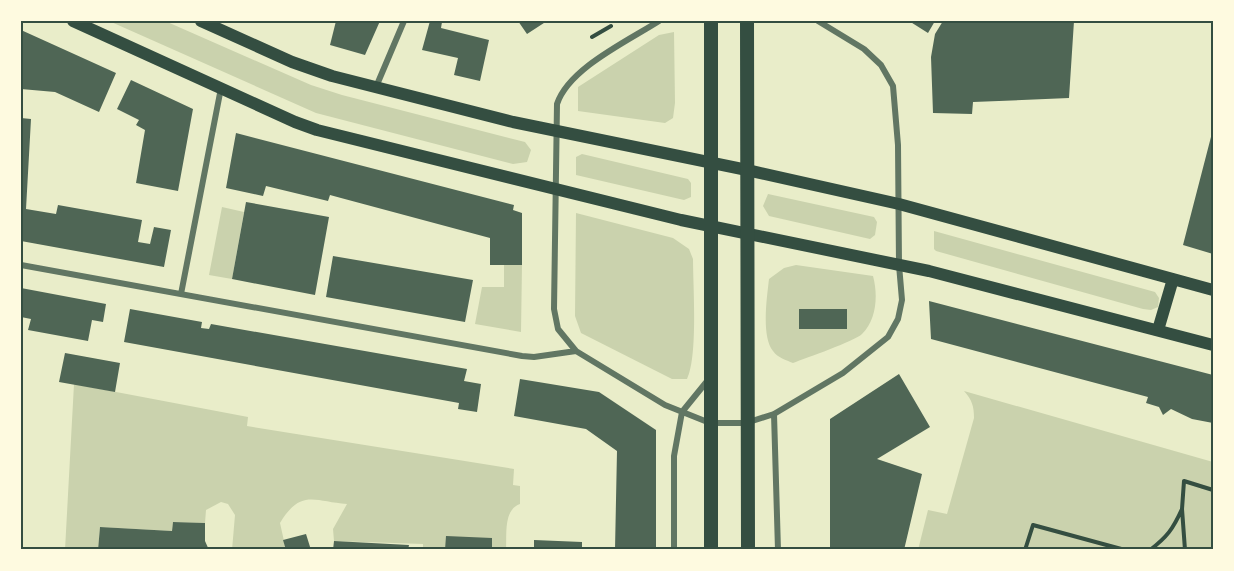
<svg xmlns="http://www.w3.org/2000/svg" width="1234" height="571" font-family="Overpass,sans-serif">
  <rect width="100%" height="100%" fill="#e9edc9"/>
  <!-- green -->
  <path fill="#cad2ad" d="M109 21H165L311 85 342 95 525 142 531 150 527 162 513 164 316 113Z
    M674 32 675 103 673 118 665 123 578 111V87L659 35Z
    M582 154 688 179 691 183V197L684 200 576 175V157Z
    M768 194 874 217 877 222 875 235 870 239 769 216 763 206Z
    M222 207 244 212 232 279 209 275Z
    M576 213 673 238 689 249 693 259C693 287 698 356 687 379H672L581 333 575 316Z
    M934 231 1155 292 1159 298 1158 307 1151 310 1143 309 936 251 934 249Z
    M504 265H522L521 332 475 324 482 287H504Z
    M796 265 873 276C878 294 877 320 862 334 855 341 806 358 793 363 786 360 778 358 773 351 761 336 767 297 769 279L784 268Z
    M74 384 248 417 247 426 514 469 513 485 520 486V504C503 510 507 535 506 550H423V544L334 541 333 529 347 504C315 502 301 488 280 523L286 550H232L235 515 228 504 221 502 206 510 205 523 173 522 172 531 100 527 98 550H65Z
    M964 391 1213 462V550H918L928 510 947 514 974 418C974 406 972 400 964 391Z"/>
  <!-- building -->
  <path fill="#4f6655" d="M336 21H380L365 55 330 45Z
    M430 21 442 22 441 28 489 40 480 81 454 75 458 58 422 50Z
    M518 21H547L527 34Z
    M909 21H935L928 33Z
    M943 21H1074L1069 98 973 102 972 114 933 113 931 57 935 34Z
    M21 30 116 73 99 112 55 92 21 89Z
    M131 80 193 109 178 191 136 183 145 130 136 125 139 120 117 109Z
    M21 118 31 119 26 209 56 214 58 205 142 220 138 242 150 244 154 227 171 230 164 267 21 241Z
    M236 133 514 205 513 210 522 213V265H490V238L341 198 330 195 328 201 266 186 263 196 226 188Z
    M1212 133H1213V254L1183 245Z
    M246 202 329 217 315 295 232 279Z
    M333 256 473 280 465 322 326 297Z
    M21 288 106 304 103 322 92 320 88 341 28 330 31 319 21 317Z
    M929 301 1213 375V423L1192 419 1171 409 1163 415 1159 407 1146 403 1148 397 931 339Z
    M130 309 202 322 201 328 209 329 211 324 467 369 464 381 481 384 477 412 458 409 459 403 124 342Z
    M799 309H847V329H799Z
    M65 353 120 363 115 392 59 382Z
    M899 374 930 427 877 459 922 474 904 550H830V419Z
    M520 379 599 392 656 430V550H615L617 451 586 429 514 416Z
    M173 522 205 523V541L209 550H98L100 527 172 531Z
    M306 534 311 550H286L283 540Z
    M446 536 492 538V550H445Z
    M534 540 582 542V550H534Z
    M334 541 409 545 408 550H333Z"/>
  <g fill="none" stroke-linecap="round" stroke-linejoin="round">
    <!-- path -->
    <path stroke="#344e41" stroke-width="4" d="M592 37 611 26
      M1025 550 1033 525 1125 550
      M1150 550C1167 537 1173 529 1182 509
      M1185 550 1182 509 1184 481 1213 490"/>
    <!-- minor -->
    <path stroke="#617663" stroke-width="6" d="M659 21C628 41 569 68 557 104L554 309 558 329 576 351 665 405 710 423H746L774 414 843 373 888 337 898 319 902 300 899 265 898 145 893 86 881 65 864 49 818 21
      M376 87 404 21
      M21 265 522 356 534 357 576 351
      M181 294 221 88
      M774 414 778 550
      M674 550V456L682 412 708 380"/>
    <!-- secondary -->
    <path stroke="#344e41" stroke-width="12" d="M73 21 295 122 317 130 681 220 929 271 1213 345
      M201 21 292 62 332 76 513 122 747 170 899 204 1213 290
      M1158 330 1173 279"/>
    <!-- primary -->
    <path stroke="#344e41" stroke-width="14" d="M711 21V550
      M747 21 748 550"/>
  </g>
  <!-- border -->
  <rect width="1234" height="571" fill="none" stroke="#fefae0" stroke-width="45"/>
  <rect x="22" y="22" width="1190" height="526" fill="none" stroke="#344e41" stroke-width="2"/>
</svg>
